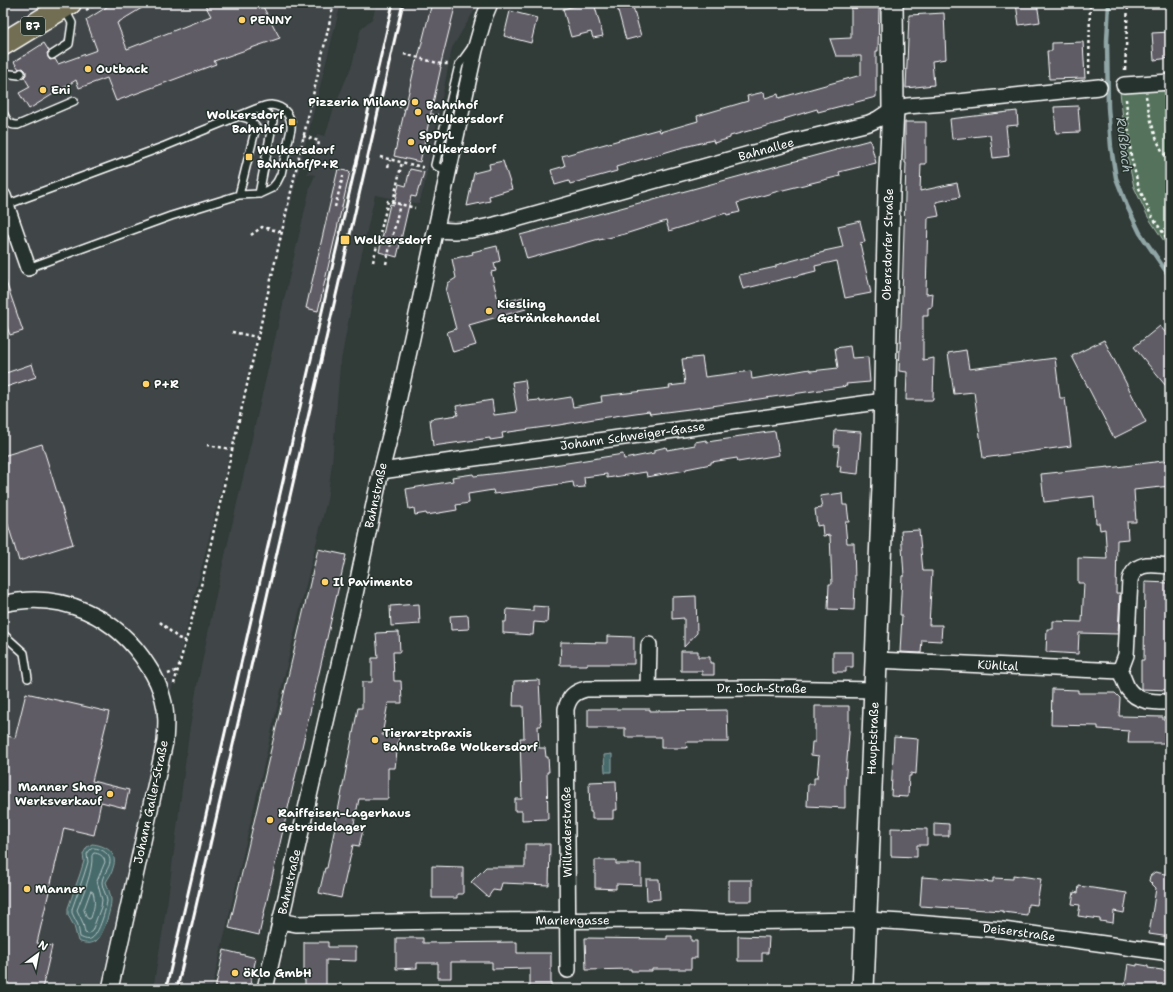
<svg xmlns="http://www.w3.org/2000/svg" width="1173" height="992" font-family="'Shantell Sans',sans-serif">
  <rect width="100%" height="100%" fill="#313b38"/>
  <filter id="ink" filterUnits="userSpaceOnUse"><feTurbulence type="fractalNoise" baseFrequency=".025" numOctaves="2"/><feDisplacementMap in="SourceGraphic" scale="8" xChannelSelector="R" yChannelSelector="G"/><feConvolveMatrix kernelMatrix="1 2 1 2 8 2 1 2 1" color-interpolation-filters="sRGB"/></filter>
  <g filter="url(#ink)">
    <!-- built -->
    <path fill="#3f4546" d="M3 3H341L257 337 231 449 147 789 100 989H3Z
      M377 3H479L452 48 424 187 419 204 375 195 357 276 340 366 332 464 327 500 299 613 212 989H153L168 898 189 733 197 686 217 590 310 187 315 175 307 174 317 134 325 136 335 105 352 65 361 28 372 19Z"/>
    <!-- green -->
    <path fill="#54735c" stroke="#aab9ae" d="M1170 87V250L1148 217 1134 187 1127 155 1120 92Z"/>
    <!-- water -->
    <path fill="#466a6b" stroke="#90a6a6" d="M612 754V772H605L604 755Z
      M92 844C104 845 119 852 113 868 112 873 109 877 106 882 108 888 111 895 111 900 111 910 103 936 96 941 90 945 83 943 78 941L74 926 68 915V908L80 874 84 861 83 854 87 847Z"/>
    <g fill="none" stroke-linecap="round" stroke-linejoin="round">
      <!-- shore -->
      <path stroke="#b5c3c4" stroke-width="1" d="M93 848C98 848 103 850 107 854 116 864 102 872 102 883 102 889 107 895 107 901 106 909 99 934 92 938 89 941 84 939 80 937L78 925 72 913V909L84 875 88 862 87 854 90 850Z
        M94 853C99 853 104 856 105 862L97 881 102 900 101 907 92 931 88 934 85 933 83 923 77 910C83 894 93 872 92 856Z
        M91 891 93 892C96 903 94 908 91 918L89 919 87 918 84 910Z"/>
      <!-- stream -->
      <path stroke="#90a6a6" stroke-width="4.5" d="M1109 3 1107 41 1108 107 1111 147 1116 178 1127 206 1140 233 1170 277"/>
    </g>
    <!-- building -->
    <path fill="#5f5b65" stroke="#fff" d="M113 3H150L117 23 127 49 211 16 204 3H261L280 38 214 61 216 64 116 101 107 78 79 88 76 80 29 109 19 93 30 87 24 77 26 75V71L23 68 19 69 14 62 44 43 49 51 47 53 48 57 50 60 55 59 58 64 97 50 86 20Z
      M432 3H456L440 67H441L420 162 394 156 416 61 417 62Z
      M587 3H594L603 36 593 38 591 32 571 37 563 9Z
      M616 3H632L641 36 626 40Z
      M1016 3H1037L1040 22 1019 25Z
      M851 8H879L878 51H876V97L818 112 817 109 784 119 785 121 730 136V138L714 143 713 140 680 148 616 167 617 171 570 184 569 181 555 185 551 170 565 166 562 156 659 129 660 132 698 121 697 116 748 101 747 96 764 92 765 98 778 94 779 98 861 75V56H836L830 39 851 38Z
      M510 11 537 18 531 43 504 36Z
      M944 13 946 59 932 61 934 85 906 88 909 15Z
      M1170 32V58L1154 60 1152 33Z
      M1083 42 1085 78 1049 79 1047 51H1052V43Z
      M1078 106 1080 132 1056 133 1054 107Z
      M1017 111 1018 125 1006 126 1009 156 993 158 990 135 952 139 950 119Z
      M905 122H926V164H921L920 191 957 183 960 197 936 202 939 216 928 218 926 294 933 293 932 307 928 308V316H923V360L934 358 933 400H906L907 372 899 371 902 298 906 163H905Z
      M870 140 876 163 839 172 840 176 779 191 737 203 740 212 727 215 726 213 669 231 666 221 625 234 599 240V239L527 259 520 235 643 202V203L678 193 836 150V149Z
      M503 161 512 189 489 196 490 201 467 206 474 173 490 169 489 164Z
      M338 169 350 172 318 311 306 308Z
      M410 169 424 172 420 187H419L416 197 411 196 397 257 379 252 390 204 394 205 399 184 406 186Z
      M860 221 865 242 860 243 871 293 845 298 837 261 815 266 816 271 743 289 739 275 776 267V265L824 252V251L843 247 838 226Z
      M497 246 500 261 494 263 496 271 491 272 499 304 523 297 526 309 469 325 476 345 453 352 447 332 456 329 446 291 448 283 456 278 452 259 473 254 472 252Z
      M5 279 23 331 10 335 3 316V280Z
      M1160 326 1170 338V391L1134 347Z
      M1104 340 1146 422 1114 438 1072 356Z
      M850 346 852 358 868 357 870 382 846 384 847 386 705 407 650 414 649 411 594 419 559 425 502 433 503 438 490 440V438L433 446 430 419 458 415 456 406 492 400 494 415 517 412 512 382 525 380 528 401 540 400V402L571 397 573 407 602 402 601 396 670 388 669 386 685 384 682 359 702 357 705 377 751 371 752 379 810 369 811 371 838 368 835 348Z
      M966 350 969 369 1055 358 1060 398H1065L1071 446 983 458 974 392 954 394 948 353Z
      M32 364 36 377 3 388V374Z
      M835 430 861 432 858 474 840 472 841 466H837L839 446H834Z
      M775 431 779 455 738 462 737 458 711 462V464L686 469V470L647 477 646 472 607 478V474L584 477 585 487 574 488 573 482 534 488V489L494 494 493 490 468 494 469 503 456 505 457 510 427 515 426 513 415 515 414 508 409 509 406 489 453 481 452 477 473 474 474 476 542 468V467L623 454 624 459 654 453V450L666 447 667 450 695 445V442L706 440 707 442 734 438V437Z
      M42 444 73 544 19 561 3 508V456Z
      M1170 460V486L1134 490 1136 522H1127L1128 539 1117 540 1116 593H1120L1118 634 1079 633 1078 654 1046 652 1047 629H1053V621L1082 622 1084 583H1078V558L1107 559 1105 529 1100 530 1099 523H1096L1094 496 1044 502 1041 474 1109 467V468Z
      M842 493 843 505H847L849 522H845L847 543H854L855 582 854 610 828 609 829 584H832L830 535 823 536 822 525 817 526 815 509 822 508 820 496Z
      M919 530 923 571H932L929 625H942L941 641 922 640 921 653 900 652 902 615H900L902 576H904L901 531Z
      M318 549 346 555 259 935 229 928Z
      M1145 582 1170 583V690L1141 689V660H1144Z
      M696 596 697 633 684 647V618L672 619V597Z
      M419 604 420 624 391 626 390 606Z
      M533 606 548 607 547 623 534 622 533 635 503 633V622H506L507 609 533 611Z
      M468 615 469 629 451 630 450 616Z
      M399 632 400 652H393L394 681H401L402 703H388L382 735H399L395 768H388V799H359L353 829 363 830 359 846 353 845 341 898 319 893 325 868H327L358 708H362V682H372V658H378L376 633Z
      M607 636 634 637V664H587V665H560L561 642 607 643Z
      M681 651H698V657H710V663H714V675H702V671H681Z
      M833 652H853V667H846V672H833Z
      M539 680 541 721 540 722 541 726H538L539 748H545L546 757H548L549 772H547L548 819 522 820V811H515V799H522L520 738H524L523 706H513L514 681Z
      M1052 689 1078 690V693H1115L1120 698 1119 716 1163 717V720H1170V743H1128L1129 731 1098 729V726L1051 725Z
      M26 693 109 712 92 781 129 790 125 808 101 802 94 835 64 828 37 943 52 946 42 989H3V735L15 738Z
      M815 706H849V733L845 786V808L807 806 808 784H814V778H817L819 756 811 755 812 742H815Z
      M588 709H650V711L727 710 728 742H686L687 748H661V737H625V728H588Z
      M894 737 918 739 916 774 911 773V776H909L908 797 891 796Z
      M616 781 617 810H613V819H592V812H590L589 782Z
      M934 823 949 824V836H934Z
      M891 828 927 829V845H917V857L891 856Z
      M525 844H550L549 885 502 883 500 891 493 890 488 897 471 882 486 867H525Z
      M595 860H616V864H641V885L616 884V889L595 888Z
      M432 866 463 867V894H457V898H432Z
      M1155 872 1170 875V937L1149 934 1156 888 1149 881 1150 876Z
      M1013 875 1041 879 1037 905 1028 904 1027 915 1003 912V911L920 906 922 877 993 882V878L1013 879Z
      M646 879H659L660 899 647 900Z
      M729 880H752V901H729Z
      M1079 886 1127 893 1124 913 1114 911 1113 923 1100 921V919L1078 916 1080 905 1072 904 1074 892 1078 893Z
      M667 936H691V941H697V958H691V969H652V971H631V969L586 970 585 938 667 939Z
      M738 936 769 937 768 953H762V961H738Z
      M396 938H423V943L517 942V953H551V986H530V968L492 969V962H451V978H438V963H417V968L396 969Z
      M304 942H328V947H356V961L326 960V989H305V980H304Z
      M224 950 256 958 249 989H215Z
      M1128 964 1137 966V964L1148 966V968L1169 971 1166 989H1133L1134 987 1125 986Z"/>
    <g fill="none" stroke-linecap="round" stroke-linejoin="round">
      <defs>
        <path id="service" d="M52 55 69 44 72 23 64 8
          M3 73 19 75 21 73
          M256 109C264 111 269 113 273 121L259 194
          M3 113C7 120 9 126 18 125L74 101
          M239 116 249 119 256 127 239 195
          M448 173 435 165 459 65 472 47
          M6 205 165 146 256 109C261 107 266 105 271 105 285 106 292 117 291 129L281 174 277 182 272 188 259 194 239 195 171 216 28 268
          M3 634 24 653 28 678"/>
        <g id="minor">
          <path d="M1124 85 1170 82"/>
          <path d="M3 196 28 268"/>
          <path id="s1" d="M436 230 454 231 471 230 495 225 800 140 869 123 878 119 893 109 907 106 958 102 1099 87"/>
          <path id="s2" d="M381 471 884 401"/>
          <path d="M1170 566C1153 565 1136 560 1130 580L1126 655 1120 671C1123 677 1125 684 1128 689 1138 703 1155 702 1170 702"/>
          <path d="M3 604C61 590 117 616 148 666 155 676 160 687 163 699 167 713 166 727 165 742L110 989"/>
          <path id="s3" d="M876 660 1120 671"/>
          <path d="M648 689 649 645"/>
          <path id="s4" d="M280 921 296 924 440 921 679 920 723 922 867 920 903 922 1003 930 1170 953"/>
          <path id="s5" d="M568 970 566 709C569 697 574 692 586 689L764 688 875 690"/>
          <path id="s6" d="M265 989 354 599 381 471 394 420 448 173 475 50 485 15 490 3"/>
        </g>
        <g id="secondary">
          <path id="s7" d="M863 989 883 486 887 282 889 192 893 109 892 3"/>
        </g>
        <path id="primary" d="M3 44 70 3"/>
      </defs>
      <!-- service casing -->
      <use href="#service" stroke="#fff" stroke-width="10"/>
      <!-- minor casing -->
      <use href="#minor" stroke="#fff" stroke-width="18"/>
      <!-- secondary casing -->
      <use href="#secondary" stroke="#fff" stroke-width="24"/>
      <!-- primary casing -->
      <use href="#primary" stroke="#fff" stroke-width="25"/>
      <!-- path -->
      <path stroke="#fff" stroke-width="2.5" stroke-dasharray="3 3" stroke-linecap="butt" d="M86 10 98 3
        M404 54 441 64H450
        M1125 70 1128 3
        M1089 74 1090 3
        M1146 96C1150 118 1155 145 1170 162
        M1164 97 1170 100
        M1126 99 1131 156 1139 188 1151 215 1170 243
        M393 103 405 109
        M431 115H438
        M303 136 319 141 318 148
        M380 157 422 167 426 170
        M297 164 310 167
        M388 167 390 160
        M393 202 402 162
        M335 207 343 176
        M251 235 262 227 282 232
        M373 262 388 201 415 208
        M386 264 400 204
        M232 332 257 337
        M207 445 231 449
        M160 622 178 638 186 641
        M168 674 178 670
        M174 684 203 578 334 3"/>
      <!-- service -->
      <use href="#service" stroke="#26332d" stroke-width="7"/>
      <!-- minor -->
      <use href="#minor" stroke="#26332d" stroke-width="15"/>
      <!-- secondary -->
      <use href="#secondary" stroke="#26332d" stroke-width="21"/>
      <!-- primary -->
      <use href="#primary" stroke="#726e52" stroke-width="22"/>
      <!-- rail -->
      <path stroke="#fff" stroke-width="3" d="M166 989 393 3
        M177 989 403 3"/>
    </g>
  </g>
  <!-- markers -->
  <g fill="#ffd166" stroke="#26332d" stroke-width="1.5">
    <circle cx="242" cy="20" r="4"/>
    <circle cx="88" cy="69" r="4"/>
    <circle cx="43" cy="90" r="4"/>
    <circle cx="415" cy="102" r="4"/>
    <circle cx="418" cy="112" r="4"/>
    <rect x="288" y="118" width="8" height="8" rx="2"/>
    <circle cx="411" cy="142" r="4"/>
    <rect x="245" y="153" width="8" height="8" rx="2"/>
    <rect x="340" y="235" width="10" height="10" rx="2"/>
    <circle cx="489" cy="311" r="4"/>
    <circle cx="146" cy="384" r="4"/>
    <circle cx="325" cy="582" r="4"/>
    <circle cx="375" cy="740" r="4"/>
    <circle cx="110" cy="794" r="4"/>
    <circle cx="270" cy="820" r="4"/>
    <circle cx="27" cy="889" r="4"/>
    <circle cx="235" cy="973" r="4"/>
  </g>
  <g text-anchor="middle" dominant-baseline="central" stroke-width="3" stroke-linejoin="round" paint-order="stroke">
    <!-- shield labels -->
    <rect fill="#26332d" stroke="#bec2c0" stroke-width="1" x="21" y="17" width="24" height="18" rx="3"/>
    <g font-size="11" font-weight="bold" fill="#fff">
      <text x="33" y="26">B7</text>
    </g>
    <!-- poi labels -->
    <g font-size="12" font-weight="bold" fill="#fff" stroke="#26332d" text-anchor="start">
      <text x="250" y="20">PENNY</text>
      <text x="96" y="69">Outback</text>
      <text x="51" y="90">Eni</text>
      <text x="407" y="102" text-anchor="end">Pizzeria Milano</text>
      <text x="426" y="105">Bahnhof<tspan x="426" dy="14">Wolkersdorf</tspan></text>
      <text x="284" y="115" text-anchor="end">Wolkersdorf<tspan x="284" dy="14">Bahnhof</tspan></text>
      <text x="419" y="135">SpDrL<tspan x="419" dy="14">Wolkersdorf</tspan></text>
      <text x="257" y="150">Wolkersdorf<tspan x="257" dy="14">Bahnhof/P+R</tspan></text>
      <text x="354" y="240">Wolkersdorf</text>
      <text x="497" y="304">Kiesling<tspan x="497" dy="14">Getränkehandel</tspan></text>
      <text x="154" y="384">P+R</text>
      <text x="333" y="582">Il Pavimento</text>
      <text x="383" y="733">Tierarztpraxis<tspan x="383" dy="14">Bahnstraße Wolkersdorf</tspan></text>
      <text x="102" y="787" text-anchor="end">Manner Shop<tspan x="102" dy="14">Werksverkauf</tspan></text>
      <text x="278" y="813">Raiffeisen-Lagerhaus<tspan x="278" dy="14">Getreidelager</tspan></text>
      <text x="35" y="889">Manner</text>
      <text x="243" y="973">öKlo GmbH</text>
    </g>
    <!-- street labels -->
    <g font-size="12" fill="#fff" stroke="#26332d">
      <text stroke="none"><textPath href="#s1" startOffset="341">Bahnallee</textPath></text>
      <text stroke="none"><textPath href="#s7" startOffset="745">Obersdorfer Straße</textPath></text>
      <text stroke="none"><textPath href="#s2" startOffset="254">Johann Schweiger-Gasse</textPath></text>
      <text stroke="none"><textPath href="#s6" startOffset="506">Bahnstraße</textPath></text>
      <text stroke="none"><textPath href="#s3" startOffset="122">Kühltal</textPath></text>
      <text stroke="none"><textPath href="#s5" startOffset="467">Dr. Joch-Straße</textPath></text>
      <text stroke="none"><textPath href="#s7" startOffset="251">Hauptstraße</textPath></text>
      <text transform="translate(151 802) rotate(-78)">Johann Galler-Straße</text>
      <text transform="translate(567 832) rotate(-91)">Willraderstraße</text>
      <text stroke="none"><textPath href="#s6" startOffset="110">Bahnstraße</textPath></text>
      <text stroke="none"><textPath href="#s4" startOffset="293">Mariengasse</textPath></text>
      <text stroke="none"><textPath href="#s4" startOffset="740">Deiserstraße</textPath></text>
    </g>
    <!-- water labels -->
    <g font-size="13" font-style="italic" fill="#acbcbc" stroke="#26332d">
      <text transform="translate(1124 145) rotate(83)">Rußbach</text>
    </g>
  </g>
  <!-- margin -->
  <rect width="1173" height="992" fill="none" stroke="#26332d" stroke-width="16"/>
  <rect x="8" y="8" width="1157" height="976" fill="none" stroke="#fff" stroke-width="1.5" filter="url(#ink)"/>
  <!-- north arrow -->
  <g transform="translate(38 954) rotate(32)" stroke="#26332d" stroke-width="3" paint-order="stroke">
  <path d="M0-3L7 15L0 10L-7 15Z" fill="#ffffff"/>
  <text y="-6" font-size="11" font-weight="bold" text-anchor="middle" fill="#ffffff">N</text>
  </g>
</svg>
